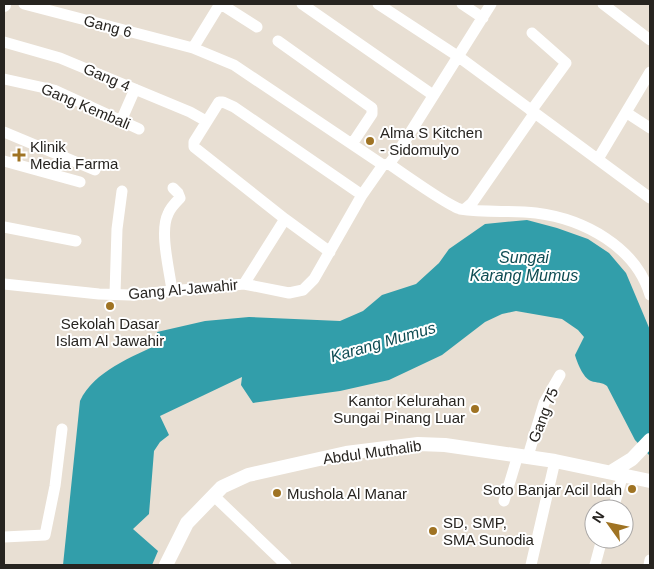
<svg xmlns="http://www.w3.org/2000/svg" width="654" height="569" font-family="Arial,sans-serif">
  <rect width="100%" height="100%" fill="#e8dfd3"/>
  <!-- water -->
  <path fill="#329eaa" d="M527 220 557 228 588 239 609 253 626 273 650 330V456L635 440 607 386C602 382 597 383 591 381 583 378 577 362 575 355L584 337 578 330 562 319 516 311 502 314 485 322 442 355 389 380 340 391 253 403 241 385 242 377 160 416 169 435 160 442 154 451 149 514 133 529 158 551 152 565H63L80 401C94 371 132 357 161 343L157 332 205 321 249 317 340 321 363 311 382 295 416 284 439 263 449 249 485 224Z"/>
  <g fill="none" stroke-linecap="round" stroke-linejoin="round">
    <!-- minor -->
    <path stroke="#fff" stroke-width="11" d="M24 4 193 48 234 65 383 165 389 164 398 152 491 4
      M221 4 257 27
      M302 4 433 95
      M378 4 459 57 650 198
      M462 4 483 18
      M603 4 650 40
      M278 41 372 108V114L352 144
      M4 42 60 58 190 112 206 121
      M193 48 220 4
      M4 79 54 90 139 129
      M531 111 566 63 532 33
      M627 113 650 128
      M121 121 135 89
      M4 132 95 170
      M598 159 650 72
      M4 161 80 182
      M389 164C402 173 450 207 460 209 485 213 512 210 536 213 584 219 636 247 650 295
      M465 209 472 203 534 114
      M285 219 330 252
      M4 227 76 241
      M4 284 99 294 130 295 244 284 289 293 303 290 314 279 362 195 383 165
      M244 284 285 219 194 147V142L219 102H223L234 107 362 195
      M172 291C170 272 159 232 168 214 170 208 175 203 180 198L178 193 173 188
      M115 294 117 229 122 191
      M528 456 544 403 560 375
      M213 495 286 565
      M504 501 518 455
      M613 509 623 474
      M4 537 45 535 55 486 62 429
      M531 565 555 461
      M595 565 602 539
      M649 565 650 560"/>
    <!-- tertiary -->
    <path stroke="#fff" stroke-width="14" d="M4 5V4
      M611 472 632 459 650 440
      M166 565 187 523 222 487 248 475 346 453 418 444 445 445 555 461 650 481"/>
  </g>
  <!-- markers -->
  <g fill="#9f7323" stroke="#fff" stroke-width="2">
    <circle cx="370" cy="141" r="5"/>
    <path d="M16.5 147.5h5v5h5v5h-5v5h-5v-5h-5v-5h5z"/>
    <circle cx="110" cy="306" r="5"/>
    <circle cx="475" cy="409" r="5"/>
    <circle cx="632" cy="489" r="5"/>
    <circle cx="277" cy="493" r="5"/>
    <circle cx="433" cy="531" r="5"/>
  </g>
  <g text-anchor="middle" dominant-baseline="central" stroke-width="4" stroke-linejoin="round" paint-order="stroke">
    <!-- street labels -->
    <g font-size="15" fill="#272420" stroke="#fff">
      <text transform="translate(108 26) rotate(15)">Gang 6</text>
      <text transform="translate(107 77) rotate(23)">Gang 4</text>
      <text transform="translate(86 106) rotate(23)">Gang Kembali</text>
      <text transform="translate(183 289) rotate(-5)">Gang Al-Jawahir</text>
      <text transform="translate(543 415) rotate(-69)">Gang 75</text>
      <text transform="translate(372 452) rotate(-8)">Abdul Muthalib</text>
    </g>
    <!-- poi labels -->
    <g font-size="15" fill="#272420" stroke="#fff" text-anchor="start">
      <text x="380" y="132">Alma S Kitchen<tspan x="380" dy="17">- Sidomulyo</tspan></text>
      <text x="30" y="146">Klinik<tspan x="30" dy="17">Media Farma</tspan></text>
      <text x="110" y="323" text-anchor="middle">Sekolah Dasar<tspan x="110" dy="17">Islam Al Jawahir</tspan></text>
      <text x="465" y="400" text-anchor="end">Kantor Kelurahan<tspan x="465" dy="17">Sungai Pinang Luar</tspan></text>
      <text x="622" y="489" text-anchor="end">Soto Banjar Acil Idah</text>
      <text x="287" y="493">Mushola Al Manar</text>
      <text x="443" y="522">SD, SMP,<tspan x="443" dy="17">SMA Sunodia</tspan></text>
    </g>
    <!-- water labels -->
    <g font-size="16" font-style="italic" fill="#0e4c53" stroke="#fff">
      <text x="524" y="257">Sungai<tspan x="524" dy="18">Karang Mumus</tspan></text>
      <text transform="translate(383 342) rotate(-16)">Karang Mumus</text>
    </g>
  </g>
  <!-- border -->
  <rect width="654" height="569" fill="none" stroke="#272420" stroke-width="10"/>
  <!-- north arrow -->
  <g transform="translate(609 524) rotate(303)"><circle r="24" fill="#ffffff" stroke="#a9a7a6"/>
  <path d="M0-4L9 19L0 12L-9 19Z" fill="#9f7323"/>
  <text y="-8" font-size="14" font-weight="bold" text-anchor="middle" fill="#272420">N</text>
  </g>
</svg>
